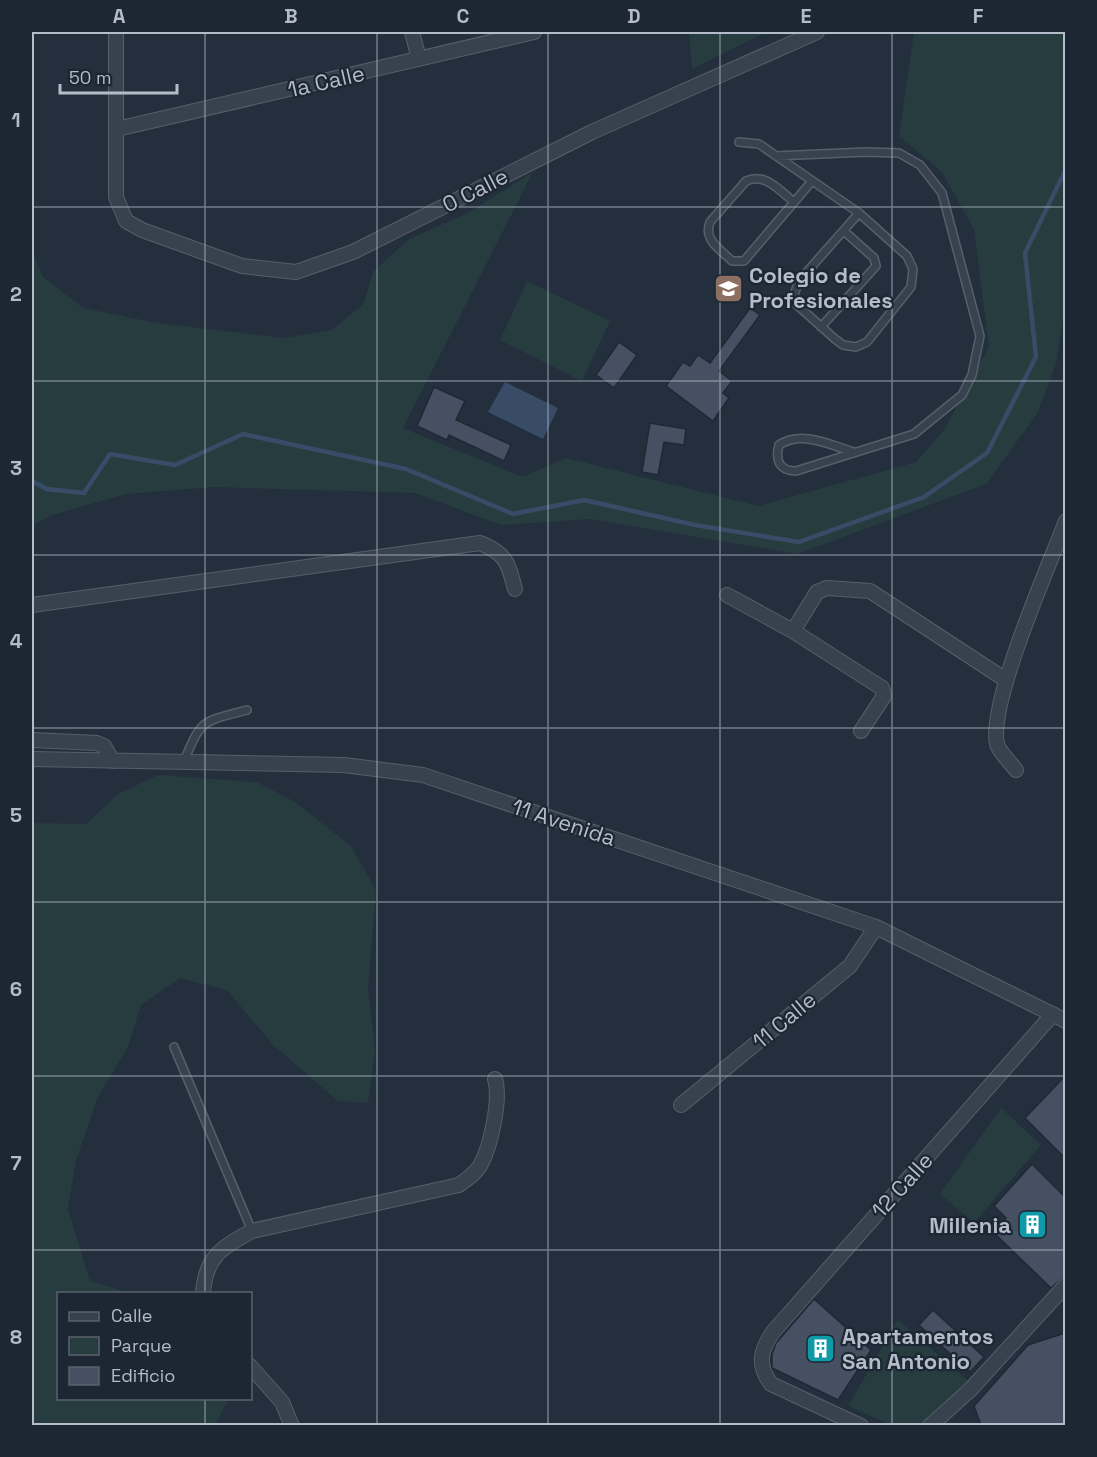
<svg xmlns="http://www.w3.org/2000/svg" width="1097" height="1457" font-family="'Space Grotesk',sans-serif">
  <rect width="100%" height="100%" fill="#242f3e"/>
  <!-- green -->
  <path fill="#263c3f" d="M689 32H766L692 69Z
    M914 32H1065V307L1056 364 1037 414 986 484 797 554 591 519 501 525 415 493 214 487 126 494 52 515 32 526V249L42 276 83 308 157 323 284 338 331 330 363 305 373 272 409 239 466 214 533 172 403 428 523 477 566 458 758 506 916 462 944 430 989 347 974 229 942 172 899 136Z
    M527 281 610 321 582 381 500 340Z
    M158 775 257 782 295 802 351 846 376 890 368 988 375 1050 368 1103 338 1101 273 1045 227 990 180 978 141 1005 128 1047 98 1097 76 1160 68 1209 90 1281 130 1293 58 1294V1398L228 1400 215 1425H32V823L86 824 118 794Z
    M1001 1108 1041 1145 974 1223 940 1194Z
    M898 1320 973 1385 926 1425H891L848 1406Z"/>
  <!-- water -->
  <path fill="#394c67" d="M505 382 558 408 543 439 488 412Z"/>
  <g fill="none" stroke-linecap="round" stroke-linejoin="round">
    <!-- stream -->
    <path stroke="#394c67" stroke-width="4.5" d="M32 481 47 489 84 493 110 454 175 465 243 434 406 469 513 514 584 500 695 525 799 542 924 497 987 453 1036 357 1025 253 1066 169"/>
  </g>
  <!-- building -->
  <path fill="#455162" stroke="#1f2835" stroke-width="1.5" d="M750 308 760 315 719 371 732 381 723 393 729 398 713 421 666 386 683 362 690 366 698 355 710 363Z
    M619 342 637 355 614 388 596 375Z
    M434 387 465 401 456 420 511 445 504 461 449 435 447 440 417 426Z
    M650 423 686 429 684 445 664 442 658 475 642 472Z
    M1065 1076V1158L1025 1118Z
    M1032 1164 1065 1197V1276L1051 1288 992 1231 1006 1218 994 1206Z
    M814 1299 871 1350 838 1400 772 1368V1354L776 1343Z
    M933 1310 984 1357 970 1372 919 1325Z
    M1065 1333V1425H981L974 1406 1028 1345Z"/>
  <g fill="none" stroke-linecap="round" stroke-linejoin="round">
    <defs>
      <path id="service" d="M739 142 759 144 859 213 907 256 913 269 911 287 867 342 856 347 843 345 835 339 797 305 794 296 798 282 859 213
        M776 156 865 152 899 153 920 165 942 193 980 336 972 375 962 395 914 434 796 471C779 471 775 460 779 445 802 430 830 445 854 452
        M794 202C780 191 765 172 746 181L710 222C703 240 720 249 732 261H744L812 181
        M821 327 876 266 874 258 844 231
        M184 761C202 718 202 722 247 710
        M174 1047 252 1231"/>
      <path id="minor" d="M116 32V197L126 221 142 230 242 266 296 272 353 252 592 132 817 32
        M412 32 419 59
        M117 129 534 32
        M727 595 793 631
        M32 605 480 543C507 554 508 563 515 589
        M861 731 884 696 882 688 793 631 817 592 827 588 870 591 1006 680
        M32 740 97 743 104 746 113 761
        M32 759 344 765 423 775 876 927 1066 1021
        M1016 770C1011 763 999 752 997 744 988 703 1049 566 1066 521
        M681 1105 850 966 876 927
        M203 1294C205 1257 222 1247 252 1231L459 1185C467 1179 474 1175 480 1166 491 1146 501 1100 495 1079
        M250 1366 282 1402 292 1426
        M861 1426 771 1384C757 1365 760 1351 773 1332L1053 1014
        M930 1426 970 1390 1066 1285"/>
    </defs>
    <!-- service casing -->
    <use href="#service" stroke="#565f6c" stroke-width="10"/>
    <!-- minor casing -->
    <use href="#minor" stroke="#565f6c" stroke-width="16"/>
    <!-- service -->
    <use href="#service" stroke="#38414e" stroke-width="7"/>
    <!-- minor -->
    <use href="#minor" stroke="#38414e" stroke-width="14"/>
  </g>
  <!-- grid -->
  <path fill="none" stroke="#b4bcc9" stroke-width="1.5" stroke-opacity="0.55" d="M205 32V1294M377 32V1426M548 32V1426M720 32V1426M892 32V1426M32 207H1066M32 381H1066M32 555H1066M32 728H1066M32 902H1066M32 1076H1066M32 1250H1066M205 1398V1426"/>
  <!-- icons -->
  <defs>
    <symbol id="university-square" viewBox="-11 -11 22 22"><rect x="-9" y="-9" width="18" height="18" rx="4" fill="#8d6e63" stroke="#1d2633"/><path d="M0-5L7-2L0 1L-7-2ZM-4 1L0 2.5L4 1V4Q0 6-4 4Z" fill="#fff"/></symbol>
    <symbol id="building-square" viewBox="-11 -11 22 22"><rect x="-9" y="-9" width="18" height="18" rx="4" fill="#0f9aa8" stroke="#1d2633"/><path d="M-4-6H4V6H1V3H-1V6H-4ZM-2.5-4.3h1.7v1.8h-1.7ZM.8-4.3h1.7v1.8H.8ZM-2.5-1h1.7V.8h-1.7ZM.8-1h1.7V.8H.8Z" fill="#fff"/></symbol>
  </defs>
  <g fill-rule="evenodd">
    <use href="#university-square" x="712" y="272" width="33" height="33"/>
    <use href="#building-square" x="1016" y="1208" width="33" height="33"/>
    <use href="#building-square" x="804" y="1332" width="33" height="33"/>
  </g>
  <g text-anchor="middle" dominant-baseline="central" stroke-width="4.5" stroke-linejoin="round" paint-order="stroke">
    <!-- street labels -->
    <g font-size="22" fill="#b4bcc9" stroke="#1d2633">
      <text transform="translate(326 81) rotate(-13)">1a Calle</text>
      <text transform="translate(475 190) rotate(-27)">0 Calle</text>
      <text transform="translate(564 822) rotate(18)">11 Avenida</text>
      <text transform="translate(784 1020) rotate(-40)">11 Calle</text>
      <text transform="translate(902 1185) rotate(-48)">12 Calle</text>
    </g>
    <!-- poi labels -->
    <g font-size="22" font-weight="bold" fill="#b4bcc9" stroke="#1d2633" text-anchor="start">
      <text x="749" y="275">Colegio de<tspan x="749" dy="25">Profesionales</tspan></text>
      <text x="1011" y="1225" text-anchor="end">Millenia</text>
      <text x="842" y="1336">Apartamentos<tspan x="842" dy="25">San Antonio</tspan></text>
    </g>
  </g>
  <!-- border -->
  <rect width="1097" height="1457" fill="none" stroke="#1d2633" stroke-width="66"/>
  <!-- legend -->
  <rect x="57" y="1292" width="195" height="108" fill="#1d2633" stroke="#59626f" stroke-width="1.5"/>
  <rect x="69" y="1312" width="30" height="9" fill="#38414e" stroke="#59626f" stroke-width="1.5"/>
  <text x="111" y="1322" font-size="18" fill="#b4bcc9">Calle</text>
  <rect x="69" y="1337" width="30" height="18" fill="#263c3f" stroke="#59626f" stroke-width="1.5"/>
  <text x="111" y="1352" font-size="18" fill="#b4bcc9">Parque</text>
  <rect x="69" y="1367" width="30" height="18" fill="#455162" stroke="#59626f" stroke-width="1.5"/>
  <text x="111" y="1382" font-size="18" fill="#b4bcc9">Edificio</text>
  <!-- scale -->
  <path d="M60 84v9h117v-9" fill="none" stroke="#b4bcc9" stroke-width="3"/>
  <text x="69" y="84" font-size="18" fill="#b4bcc9" stroke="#1d2633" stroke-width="4.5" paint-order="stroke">50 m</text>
  <rect x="33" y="33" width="1031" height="1391" fill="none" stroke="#b4bcc9" stroke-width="2"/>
  <g font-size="20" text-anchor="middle" font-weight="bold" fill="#b4bcc9">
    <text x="119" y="23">A</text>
    <text x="291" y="23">B</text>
    <text x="463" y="23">C</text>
    <text x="634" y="23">D</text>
    <text x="806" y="23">E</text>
    <text x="978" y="23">F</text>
    <text x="16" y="127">1</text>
    <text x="16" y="301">2</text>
    <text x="16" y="475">3</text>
    <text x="16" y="648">4</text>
    <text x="16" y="822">5</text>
    <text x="16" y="996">6</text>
    <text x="16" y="1170">7</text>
    <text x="16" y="1344">8</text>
  </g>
</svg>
